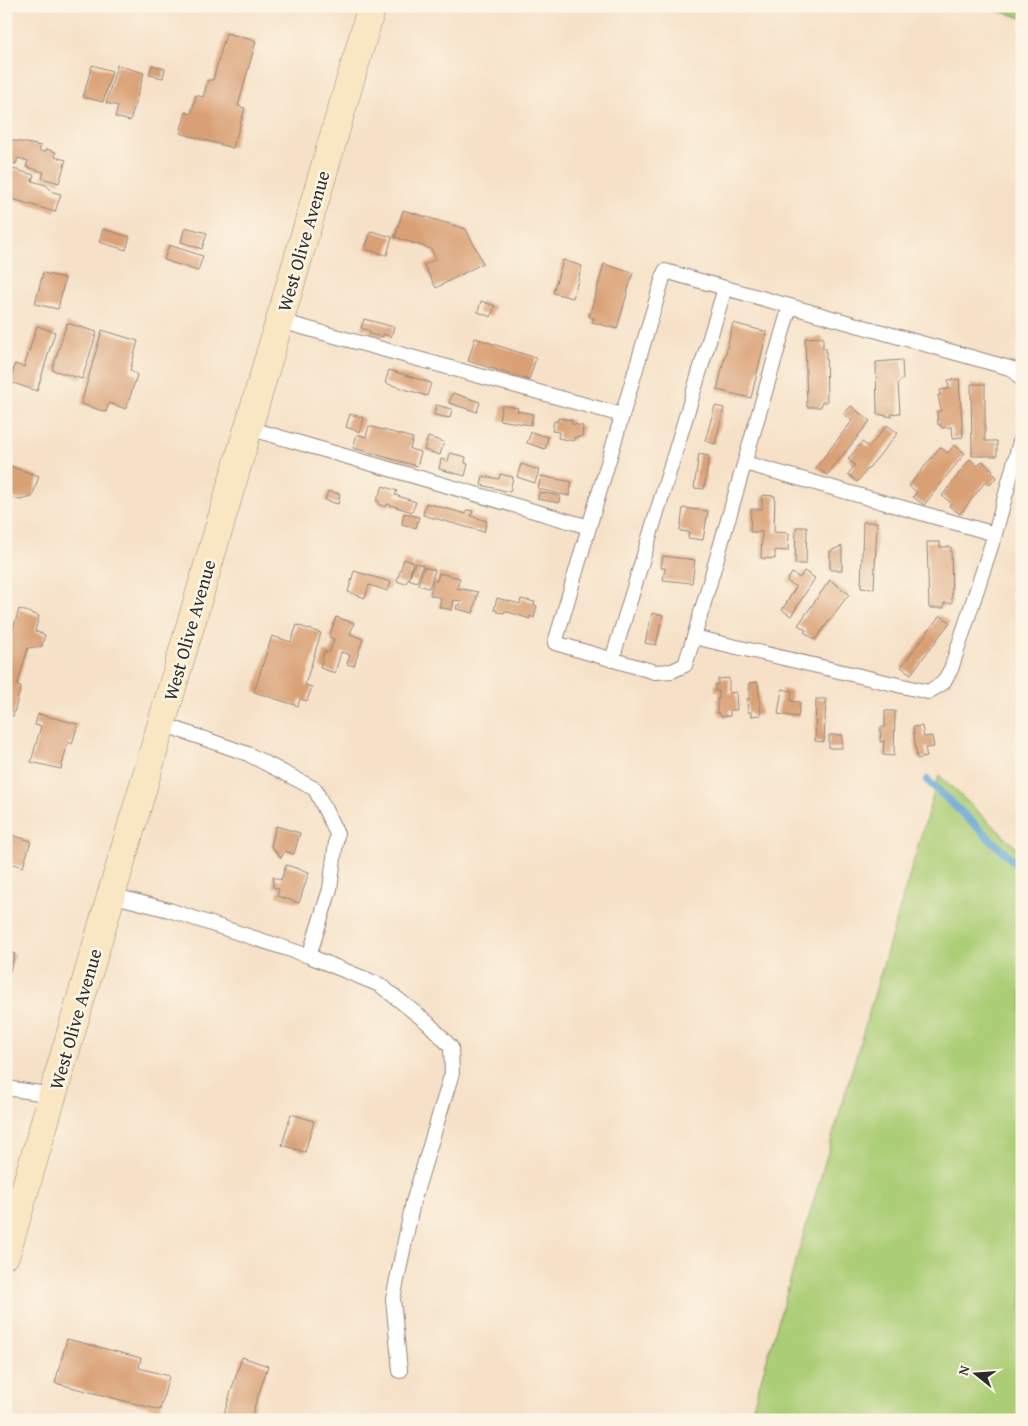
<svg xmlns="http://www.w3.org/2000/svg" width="1028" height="1426" font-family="'Gentium Book Plus',serif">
  <rect width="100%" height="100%" fill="#fcf5e5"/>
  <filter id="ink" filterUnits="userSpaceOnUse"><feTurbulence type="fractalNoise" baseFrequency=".02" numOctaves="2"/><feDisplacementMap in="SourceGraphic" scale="10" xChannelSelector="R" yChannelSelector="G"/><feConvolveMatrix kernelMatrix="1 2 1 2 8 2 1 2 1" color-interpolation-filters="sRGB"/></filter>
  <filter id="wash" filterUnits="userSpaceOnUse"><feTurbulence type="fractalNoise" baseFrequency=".0096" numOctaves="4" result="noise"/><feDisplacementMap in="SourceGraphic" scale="20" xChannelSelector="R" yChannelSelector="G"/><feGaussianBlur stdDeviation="1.12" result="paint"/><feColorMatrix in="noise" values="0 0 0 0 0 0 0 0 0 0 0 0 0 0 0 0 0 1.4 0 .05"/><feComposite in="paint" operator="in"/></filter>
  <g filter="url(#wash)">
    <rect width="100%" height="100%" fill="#f6e1c8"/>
    <!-- green -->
    <path fill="#abcd76" stroke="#6b7c50" d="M984 6H1022V18Z
      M939 775 1022 853V1420H749Z"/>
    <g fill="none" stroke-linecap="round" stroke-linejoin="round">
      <!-- stream -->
      <path stroke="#5ea3d3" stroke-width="8" d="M927 780 1022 869"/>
    </g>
    <g id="blocks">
      <!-- building -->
      <path fill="#d9a076" d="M226 33 256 41 238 106 245 108 233 148 180 133 186 112 191 114 196 95 203 97 208 80H213Z
        M92 65 112 71 103 102 83 97Z
        M117 65 144 73 130 121 115 117 118 106 106 103Z
        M152 65 165 69 163 78 149 75Z
        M6 139 41 146 39 151 45 152 46 149 56 152 55 157 66 160 59 183 42 178 44 172 26 167 28 161 18 158 16 164 8 161 6 164Z
        M6 167 34 175 32 181 46 185 53 192 61 194 55 212 6 197Z
        M403 210 466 229 483 263 436 288 424 265 436 259 431 249 395 237Z
        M185 227 207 233 202 249 181 242Z
        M103 229 130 237 126 250 99 242Z
        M371 231 392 237 387 255 365 249Z
        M169 245 203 256 198 271 164 260Z
        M563 260 582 266 573 298 553 293Z
        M604 264 633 273 617 329 592 322 594 318 589 317Z
        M43 273 65 278 58 309 35 304Z
        M481 301 495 306 491 317 478 312Z
        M364 319 394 327 391 337 383 334V337L369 334 370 331 361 328Z
        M67 323 97 332 82 379 52 370Z
        M733 323 767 332 751 398 717 390Z
        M37 326 55 332 37 391 10 382 15 364 24 367Z
        M102 330 138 341 130 370 137 375 126 409 109 403 106 412 81 404Z
        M823 337V348H826L827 402H822L821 407H807L805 338Z
        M475 338 536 358 529 380 468 361Z
        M902 360 903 379 898 383 900 413 891 414 892 417 877 414 876 362Z
        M389 370 431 383 427 396 385 383Z
        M959 379 963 437 953 438 952 427 941 428V425H938L937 411H941L938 395H940V390L949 389 948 380Z
        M971 384H985V441H997V456H972Z
        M453 393 480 402 477 412 449 403Z
        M436 405 452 409 450 418 434 415Z
        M502 405 518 408 517 411 533 414 531 425 499 420Z
        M715 406 724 408 715 444 705 441Z
        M851 406 870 421 827 475 816 467 852 421 844 414Z
        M350 414 364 418 360 432 346 427Z
        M558 418 572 420V424L583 426 582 437H574V441L558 438 559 432 552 431 554 421H558Z
        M887 425 898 433 857 482 848 474 855 465 848 459 862 442 869 447Z
        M369 426 413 438 410 449 421 452 417 466 353 448 357 434 366 437Z
        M531 432 548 437 545 449 527 443Z
        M428 437 444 442 440 455 424 450Z
        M954 445 965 453 924 505 913 497 917 492 909 486 940 447 948 453Z
        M450 453 466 457 465 463 468 464 465 476 439 469 441 459 448 461Z
        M699 454 709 456 704 489 694 488Z
        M970 459 978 466 982 461 993 470 991 472 997 477 990 485 986 481 960 514 949 506 951 503 942 496Z
        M521 464 539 470 535 483 517 477Z
        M6 465 39 476 32 497 20 500 6 496Z
        M500 474 513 477 510 492 481 485 483 476 499 479Z
        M541 476 572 482 569 496 538 489Z
        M383 486 397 491 395 495 416 502 412 512 387 504 386 507 378 504 379 501H376Z
        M328 491 340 494 338 504 325 500Z
        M539 492 560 496 559 503 538 499Z
        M762 495 775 496 774 532 789 533 788 551 775 550V559L761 558 762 532H750L751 509H762Z
        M426 503 466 514 467 510 473 511 471 516 487 521 484 532 423 515Z
        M683 508 708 511 703 540 688 538 689 532 680 531Z
        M404 513 419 517 416 528 402 524Z
        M863 522H877L874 589 861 588Z
        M796 527H807L806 564H795Z
        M927 542H940V547H951L952 603H944V608H929Z
        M842 546V570H830V551Z
        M663 556 695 560 692 583 663 580 665 568H661Z
        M404 559 413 562 409 579 415 563 423 565 417 582 409 579 405 584 397 581Z
        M424 567 435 570 429 588 418 585Z
        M354 571 391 582 388 591 369 585 365 598 348 592Z
        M804 571 815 578 791 616 782 610 796 587 787 581 792 573 800 578Z
        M439 573 460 578 457 588 478 592 473 613 456 609 457 605H460L461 601 454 600 452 610 439 607 441 598 430 595 433 580 437 581Z
        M830 580 849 594 815 640 804 632 806 630 798 625Z
        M497 598 520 604 521 599 535 602 534 605 537 606 534 618 530 616V619L505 611 504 613 497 612V610H494Z
        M19 609 39 616 35 631 45 635 42 646 28 648 17 686 21 687 13 716 6 715V652Z
        M652 613 663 615 656 645 645 643Z
        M940 615 950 622 911 674 901 667Z
        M336 617 354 623 350 634 363 639 354 666 347 664 350 655 341 652 335 673 320 668 324 652H330L334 639 329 637Z
        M297 625 321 633 305 685 312 687 307 701 300 699 298 706 254 692 272 636 291 642Z
        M729 678V693L736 692 737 710H730V716L721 717 720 714 717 713V699H719V691H715V684H718V679Z
        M758 682 761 715 751 716V712H748L747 699H749V683Z
        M782 689 792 691 791 701 800 702 798 717 778 714Z
        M816 699H826L824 742 815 741Z
        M885 711H895L894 756 883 755 884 741 880 742 881 727H885Z
        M38 714 78 724 72 744 68 742 61 769 31 762 41 726 35 725Z
        M922 726 924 737 932 736 934 747 925 748 927 757 917 759 913 727Z
        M829 735H842V748H829Z
        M276 826 300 833 294 854 285 851 281 858 271 846Z
        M6 833 31 841 23 867 6 862Z
        M286 865 309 872 299 903 277 896 279 889 273 887V877L281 880Z
        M6 951 15 954 7 981H6Z
        M291 1114 314 1121 305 1152 282 1145Z
        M67 1339 141 1358 139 1368 169 1376 160 1410 55 1383Z
        M242 1357 268 1366 250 1420H222Z"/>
    </g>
  </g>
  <g filter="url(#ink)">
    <use href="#blocks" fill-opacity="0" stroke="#90867a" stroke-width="1"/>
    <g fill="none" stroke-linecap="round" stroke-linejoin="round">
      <defs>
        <path id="service" d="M790 306 694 637 928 692 943 683 951 669 995 534 1022 434
          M280 321 622 415
          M248 428 589 527 665 271 1013 369 1022 380
          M745 463 995 534
          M589 527 555 643 655 672 672 671 685 665 694 637
          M612 660 725 288
          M162 724 248 754 315 789 337 834 330 889 309 956
          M111 895 169 910 309 956 380 985 428 1023 451 1047 452 1073 413 1202 393 1299 400 1371
          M6 1088 53 1095"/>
        <path id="secondary" d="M6 1254 372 6"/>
      </defs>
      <!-- service casing -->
      <use href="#service" stroke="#90867a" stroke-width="16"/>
      <!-- secondary casing -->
      <use href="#secondary" stroke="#90867a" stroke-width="29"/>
      <!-- service -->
      <use href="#service" stroke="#fff" stroke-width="14"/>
      <!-- secondary -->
      <use href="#secondary" stroke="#f9e7c3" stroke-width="28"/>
    </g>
  </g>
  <g text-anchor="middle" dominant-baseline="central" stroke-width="5" stroke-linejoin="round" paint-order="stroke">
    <!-- street labels -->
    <g font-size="19" fill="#2b2b2b" stroke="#fcf5e5">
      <text transform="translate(303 241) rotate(-74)">West Olive Avenue</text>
      <text transform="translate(189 630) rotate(-74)">West Olive Avenue</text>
      <text transform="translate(75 1019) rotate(-74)">West Olive Avenue</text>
    </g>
  </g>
  <!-- margin -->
  <rect width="1028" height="1426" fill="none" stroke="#fcf5e5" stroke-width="25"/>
  <!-- north arrow -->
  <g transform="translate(976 1374) rotate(287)" stroke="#fcf5e5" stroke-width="4" paint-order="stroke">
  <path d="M0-4L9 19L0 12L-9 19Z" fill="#2b2b2b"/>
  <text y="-8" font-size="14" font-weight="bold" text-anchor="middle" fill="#2b2b2b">N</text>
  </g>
</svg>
